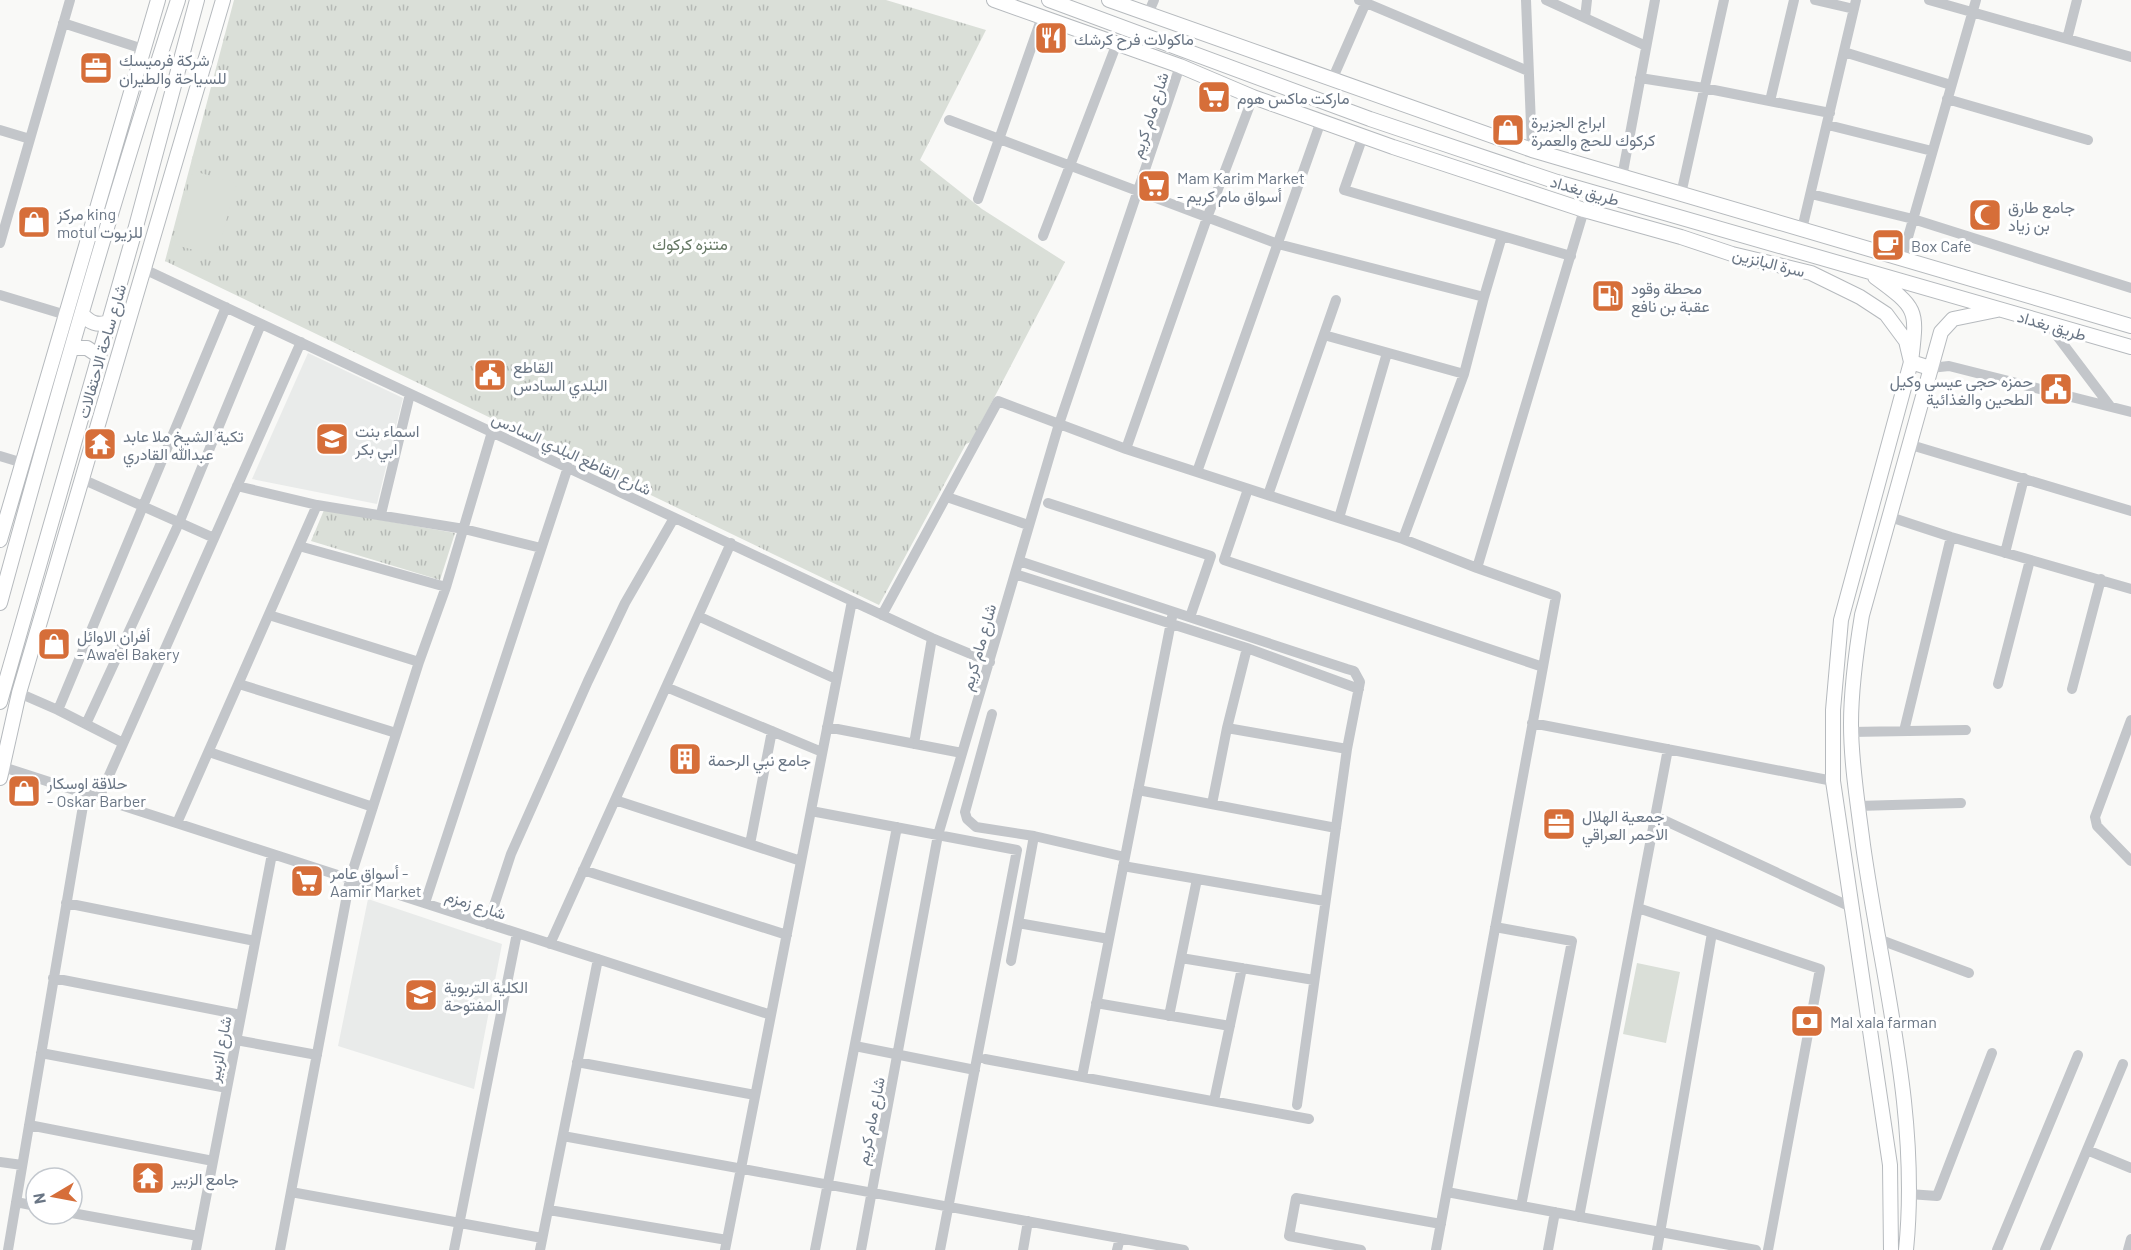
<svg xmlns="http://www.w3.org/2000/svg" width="2131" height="1250" font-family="Barlow,Vazirmatn,sans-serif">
  <defs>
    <pattern id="grass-tufts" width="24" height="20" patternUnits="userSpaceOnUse" patternTransform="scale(1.5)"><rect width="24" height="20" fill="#dadfd8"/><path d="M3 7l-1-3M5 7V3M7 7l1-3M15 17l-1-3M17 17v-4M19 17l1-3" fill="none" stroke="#b5b9b5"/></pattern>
  </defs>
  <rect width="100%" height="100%" fill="#f9f9f7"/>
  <!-- built -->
  <path fill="#e9ebea" d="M308 353 403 398 377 504 252 479Z
    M368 899 502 944 474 1089 338 1046Z"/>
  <!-- grass -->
  <path fill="url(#grass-tufts)" d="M234 0H886L986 30 920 160 982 209 1065 262 971 442 966 444 879 605 165 261Z
    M324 510 455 533 440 580 311 541Z"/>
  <!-- pitch -->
  <path fill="#dadfd8" d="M193 171 237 183 216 256 172 244Z
    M1637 963 1680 972 1666 1043 1623 1034Z"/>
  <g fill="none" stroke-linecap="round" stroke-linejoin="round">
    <defs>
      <path id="major" d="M994 0 1180 66 1253 97 1393 147 1584 210 1681 237 1732 254 1811 273 1860 297 1886 314 1906 341 1911 362 1930 368
        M1049 0 1370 119 1557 182 2131 347
        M1109 0 1532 150 2131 326
        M1875 277C1919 309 1917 310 1911 362L1841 620 1833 710V781L1890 1165 1891 1250
        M82 314C90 323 97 326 109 322
        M73 348H87L99 356
        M0 540 158 0
        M0 603C55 401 113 199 178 0
        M0 702 134 234 197 0
        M0 778 19 693 223 0
        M1906 1250C1920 1113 1882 980 1863 845 1858 805 1851 764 1851 724 1851 687 1856 652 1862 615L1941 332 1953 319 1997 310"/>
    </defs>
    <!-- major casing -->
    <use href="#major" stroke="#b6babe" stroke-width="16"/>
    <!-- minor -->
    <path stroke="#c3c6ca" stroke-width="10" d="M1359 0 1528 71
      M1526 0 1532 150
      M1546 0 1646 46
      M1815 0 1854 9
      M1929 0 2131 57
      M1148 14 1154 0
      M1585 18 1587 0
      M63 23 143 49
      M2067 39 2077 0
      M1844 52 1951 85
      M1640 78 1704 88 1830 113
      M1332 80 1367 0
      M1947 99 2088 140
      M1770 101 1794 0
      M949 120 1278 244 1484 297
      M1828 125 1932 151
      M0 130 30 139
      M1363 136 1344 190 1571 256
      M1622 177 1655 0
      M1681 194 1724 0
      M1811 194 1913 219 2131 288
      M978 199 1042 17
      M1802 229 1856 0
      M1043 236 1117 43
      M0 243 70 0
      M1902 258 1976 0
      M144 269 852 601 932 638 990 662
      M0 295 66 315
      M2048 324 2110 406
      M1324 335 1464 374
      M1930 368 1949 366 2131 412
      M1911 445 2131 511
      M1126 449 1207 218 1253 97
      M0 456 23 463
      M1197 472 1321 121
      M82 479 214 538
      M237 486 317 505 464 529 541 548
      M1248 489 1224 560 1543 667
      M1268 495 1336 300
      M947 497 1028 525
      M1048 503 1211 556 1190 617
      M381 514 410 394
      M1890 517 1951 537 2131 589
      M1339 518 1387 353
      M1403 539 1464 374 1484 297 1502 236
      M299 546 446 587
      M2005 553 2024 478
      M1019 561 1347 669 1354 671 1360 682 1347 749 1297 1105
      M1477 568 1584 210
      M1015 574 1247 648 1359 689
      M269 615 419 662
      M882 615 998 401 1126 449 1403 539 1477 568 1556 596 1436 1250
      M698 616 836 679
      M239 684 396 733
      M1998 684 2030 560
      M666 687 822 752
      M2072 689 2101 579
      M19 693 58 710 123 743
      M58 710 226 307
      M992 714 965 812 967 819 976 827 1034 836 1125 857
      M2131 720 2095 817 2097 826 2131 861
      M1532 723 1833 781
      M86 724 179 523 261 324
      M827 727 962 753
      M1227 728 1347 749
      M1904 731 1951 537
      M1851 732 1966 730
      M914 744 932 638
      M209 752 373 807
      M0 766 771 1015
      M1138 790 1336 828
      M99 798 301 342
      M615 800 801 861
      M1212 804 1227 728 1247 648
      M1858 806 1961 803
      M811 811 1017 850 940 1250
      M1655 816 1853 908
      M177 823 317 505
      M750 844 772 731
      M1123 866 1325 901
      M583 870 787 935
      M66 903 255 941
      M425 903 568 467
      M1638 908 1820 969 1768 1250
      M1018 923 1109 939
      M488 924 511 854 588 681 625 603 674 518
      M1495 927 1572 941 1521 1206
      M1878 939 1969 973
      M550 944 731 543
      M1181 958 1314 980
      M1011 961 1034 836
      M53 978 241 1015
      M1096 1003 1230 1026
      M1169 1016 1197 879
      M236 1040 317 1055
      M855 1046 975 1070
      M41 1053 227 1088
      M985 1059 1309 1119
      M577 1062 755 1095
      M1082 1077 1173 612
      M1214 1101 1242 968
      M29 1125 213 1161
      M563 1136 1184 1250
      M2087 1150 2131 1168
      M0 1162 22 1165
      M291 1192 542 1238
      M1447 1192 1756 1250
      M1909 1194 1937 1196 1992 1053
      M16 1202 36 1206
      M549 1210 727 1240
      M72 1213 198 1236
      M1579 1217 1668 749
      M8 1250 85 794
      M196 1250 272 854
      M280 1250 350 879 419 662 446 587 492 432
      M454 1250 517 933
      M540 1250 598 959
      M725 1250 852 601
      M815 1250 897 827
      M861 1250 938 835 1059 424 1180 66
      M1023 1250 1028 1221
      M1117 1250 1120 1238
      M1361 1250 1289 1236 1296 1198 1441 1224
      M1548 1250 1555 1212
      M1657 1250 1712 933
      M1997 1250 2078 1055
      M2045 1250 2123 1064
      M2128 1250 2131 1239"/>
    <!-- major -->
    <use href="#major" stroke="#fff" stroke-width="14"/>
  </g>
  <!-- icons -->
  <defs>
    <symbol id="restaurant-square" viewBox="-11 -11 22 22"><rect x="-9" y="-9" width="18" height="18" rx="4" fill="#d66e39" stroke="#fff"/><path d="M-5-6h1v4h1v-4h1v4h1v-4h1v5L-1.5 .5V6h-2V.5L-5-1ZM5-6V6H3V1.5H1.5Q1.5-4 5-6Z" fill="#fff"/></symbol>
    <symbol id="office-square" viewBox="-11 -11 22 22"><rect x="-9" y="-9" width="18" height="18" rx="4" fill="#d66e39" stroke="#fff"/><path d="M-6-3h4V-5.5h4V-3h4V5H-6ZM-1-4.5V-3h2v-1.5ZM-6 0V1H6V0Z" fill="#fff"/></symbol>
    <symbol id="supermarket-square" viewBox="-11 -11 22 22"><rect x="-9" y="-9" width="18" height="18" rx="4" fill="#d66e39" stroke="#fff"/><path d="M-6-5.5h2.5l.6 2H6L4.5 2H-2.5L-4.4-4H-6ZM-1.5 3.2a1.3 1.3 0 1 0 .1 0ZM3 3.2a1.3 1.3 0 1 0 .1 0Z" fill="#fff"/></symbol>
    <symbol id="shop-square" viewBox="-11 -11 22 22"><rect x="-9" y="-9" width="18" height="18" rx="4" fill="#d66e39" stroke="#fff"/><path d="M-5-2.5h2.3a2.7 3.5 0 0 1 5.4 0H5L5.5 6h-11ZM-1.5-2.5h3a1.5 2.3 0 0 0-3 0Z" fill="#fff"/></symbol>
    <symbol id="mosque-square" viewBox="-11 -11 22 22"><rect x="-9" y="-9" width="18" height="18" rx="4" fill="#d66e39" stroke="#fff"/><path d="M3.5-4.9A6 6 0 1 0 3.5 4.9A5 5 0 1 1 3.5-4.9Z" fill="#fff"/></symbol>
    <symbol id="cafe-square" viewBox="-11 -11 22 22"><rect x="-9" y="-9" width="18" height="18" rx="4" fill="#d66e39" stroke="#fff"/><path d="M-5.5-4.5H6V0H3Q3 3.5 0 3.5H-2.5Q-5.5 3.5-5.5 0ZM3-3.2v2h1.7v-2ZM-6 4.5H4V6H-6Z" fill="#fff"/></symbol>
    <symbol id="fuel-square" viewBox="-11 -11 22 22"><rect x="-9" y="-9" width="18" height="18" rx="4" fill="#d66e39" stroke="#fff"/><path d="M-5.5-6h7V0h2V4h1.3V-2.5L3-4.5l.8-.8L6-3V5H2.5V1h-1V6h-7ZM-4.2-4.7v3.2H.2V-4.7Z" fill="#fff"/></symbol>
    <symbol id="civic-square" viewBox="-11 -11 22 22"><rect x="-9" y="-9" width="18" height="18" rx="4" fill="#d66e39" stroke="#fff"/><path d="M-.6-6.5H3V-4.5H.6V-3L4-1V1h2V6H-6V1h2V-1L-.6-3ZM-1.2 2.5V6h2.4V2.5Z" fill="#fff"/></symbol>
    <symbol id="school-square" viewBox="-11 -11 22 22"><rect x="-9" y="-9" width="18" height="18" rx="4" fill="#d66e39" stroke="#fff"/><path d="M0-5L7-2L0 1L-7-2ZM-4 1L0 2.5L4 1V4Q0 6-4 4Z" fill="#fff"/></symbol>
    <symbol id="temple-square" viewBox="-11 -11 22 22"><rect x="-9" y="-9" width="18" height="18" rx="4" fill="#d66e39" stroke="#fff"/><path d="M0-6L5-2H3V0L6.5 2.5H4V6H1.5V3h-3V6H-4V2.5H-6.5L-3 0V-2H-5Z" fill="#fff"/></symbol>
    <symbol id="building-square" viewBox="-11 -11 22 22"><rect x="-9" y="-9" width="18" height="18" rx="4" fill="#d66e39" stroke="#fff"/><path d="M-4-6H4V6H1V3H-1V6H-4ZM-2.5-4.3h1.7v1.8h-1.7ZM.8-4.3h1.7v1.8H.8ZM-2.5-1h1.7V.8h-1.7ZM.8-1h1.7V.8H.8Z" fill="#fff"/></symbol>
    <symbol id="university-square" viewBox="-11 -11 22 22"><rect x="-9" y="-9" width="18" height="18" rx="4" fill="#d66e39" stroke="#fff"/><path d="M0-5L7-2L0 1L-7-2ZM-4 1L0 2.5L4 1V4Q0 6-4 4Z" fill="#fff"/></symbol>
    <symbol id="bank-square" viewBox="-11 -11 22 22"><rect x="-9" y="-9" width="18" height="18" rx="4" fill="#d66e39" stroke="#fff"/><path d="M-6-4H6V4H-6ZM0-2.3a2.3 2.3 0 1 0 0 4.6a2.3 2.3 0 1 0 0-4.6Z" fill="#fff"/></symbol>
  </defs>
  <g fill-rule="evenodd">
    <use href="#restaurant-square" x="1032" y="19" width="38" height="38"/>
    <use href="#office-square" x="77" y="49" width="38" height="38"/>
    <use href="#supermarket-square" x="1195" y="78" width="38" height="38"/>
    <use href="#shop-square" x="1489" y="111" width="38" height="38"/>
    <use href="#supermarket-square" x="1135" y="167" width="38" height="38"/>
    <use href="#mosque-square" x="1966" y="196" width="38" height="38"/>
    <use href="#shop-square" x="15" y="203" width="38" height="38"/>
    <use href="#cafe-square" x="1869" y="226" width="38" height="38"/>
    <use href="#fuel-square" x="1589" y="277" width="38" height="38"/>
    <use href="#civic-square" x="471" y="356" width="38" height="38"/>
    <use href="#civic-square" x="2037" y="370" width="38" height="38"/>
    <use href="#school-square" x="313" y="420" width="38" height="38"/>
    <use href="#temple-square" x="81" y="425" width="38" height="38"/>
    <use href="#shop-square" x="35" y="625" width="38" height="38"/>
    <use href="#building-square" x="666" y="740" width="38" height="38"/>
    <use href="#shop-square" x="5" y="772" width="38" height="38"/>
    <use href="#office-square" x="1540" y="805" width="38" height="38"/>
    <use href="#supermarket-square" x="288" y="862" width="38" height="38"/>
    <use href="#university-square" x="402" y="976" width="38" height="38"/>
    <use href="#bank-square" x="1788" y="1002" width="38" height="38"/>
    <use href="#temple-square" x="129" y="1159" width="38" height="38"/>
  </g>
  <g text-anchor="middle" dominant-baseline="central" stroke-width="6" stroke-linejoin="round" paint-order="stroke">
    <!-- poi labels -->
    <g font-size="16" fill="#6a7685" stroke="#fff" text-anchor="start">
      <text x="1074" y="38">ماكولات فرح كرشك</text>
      <text x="119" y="59">شركة فرميسك<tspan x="119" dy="18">للسياحة والطيران</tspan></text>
      <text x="1237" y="97">ماركت ماكس هوم</text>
      <text x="1531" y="121">ابراج الجزيرة<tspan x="1531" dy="18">كركوك للحج والعمرة</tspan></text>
      <text x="1177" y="177">Mam Karim Market<tspan x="1177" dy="18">- أسواق مام كريم</tspan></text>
      <text x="2008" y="206">جامع طارق<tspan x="2008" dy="18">بن زياد</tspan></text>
      <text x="57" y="213">مركز king<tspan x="57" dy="18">motul للزيوت</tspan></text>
      <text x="1911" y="245">Box Cafe</text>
      <text x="1631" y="287">محطة وقود<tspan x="1631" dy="18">عقبة بن نافع</tspan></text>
      <text x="513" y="366">القاطع<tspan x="513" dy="18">البلدي السادس</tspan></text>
      <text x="2033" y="380" text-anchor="end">حمزه حجي عيسى وكيل<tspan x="2033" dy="18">الطحين والغذائية</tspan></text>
      <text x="355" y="430">اسماء بنت<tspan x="355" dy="18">ابي بكر</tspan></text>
      <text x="123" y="435">تكية الشيخ ملا عابد<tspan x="123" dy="18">عبدالله القادري</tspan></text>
      <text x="77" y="635">أفران الاوائل<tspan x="77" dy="18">- Awa'el Bakery</tspan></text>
      <text x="708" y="759">جامع نبي الرحمة</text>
      <text x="47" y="782">حلاقة اوسكار<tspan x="47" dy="18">- Oskar Barber</tspan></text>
      <text x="1582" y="815">جمعية الهلال<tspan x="1582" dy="18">الاحمر العراقي</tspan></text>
      <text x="330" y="872">أسواق عامر -<tspan x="330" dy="18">Aamir Market</tspan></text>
      <text x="444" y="986">الكلية التربوية<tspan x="444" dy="18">المفتوحة</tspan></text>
      <text x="1830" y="1021">Mal xala farman</text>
      <text x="171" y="1178">جامع الزبير</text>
    </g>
    <!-- street labels -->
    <g font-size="16" fill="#6a7685" stroke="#fff">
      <text transform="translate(1149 115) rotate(-72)">شارع مام كريم</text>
      <text transform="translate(1585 190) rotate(16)">طريق بغداد</text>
      <text transform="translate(1769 262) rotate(14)">سرة البانزين</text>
      <text transform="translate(2052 325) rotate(16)">طريق بغداد</text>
      <text transform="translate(101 351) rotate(-74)">شارع ساحة الاحتفالات</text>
      <text transform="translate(572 453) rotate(25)">شارع القاطع البلدي السادس</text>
      <text transform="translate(978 647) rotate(-74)">شارع مام كريم</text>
      <text transform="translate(476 904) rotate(18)">شارع زمزم</text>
      <text transform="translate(219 1049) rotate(-79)">شارع الزبير</text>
      <text transform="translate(870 1121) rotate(-79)">شارع مام كريم</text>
    </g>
    <!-- park labels -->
    <g font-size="16" fill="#667865" stroke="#fff">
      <text x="690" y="243">متنزه كركوك</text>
    </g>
  </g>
  <!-- north arrow -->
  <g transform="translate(54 1196) rotate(260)"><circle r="28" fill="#ffffff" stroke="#c3c8ce" stroke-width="1.5"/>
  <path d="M0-4.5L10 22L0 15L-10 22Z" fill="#d66e39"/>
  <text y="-9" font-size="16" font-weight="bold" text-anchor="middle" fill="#6a7685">N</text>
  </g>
</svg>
